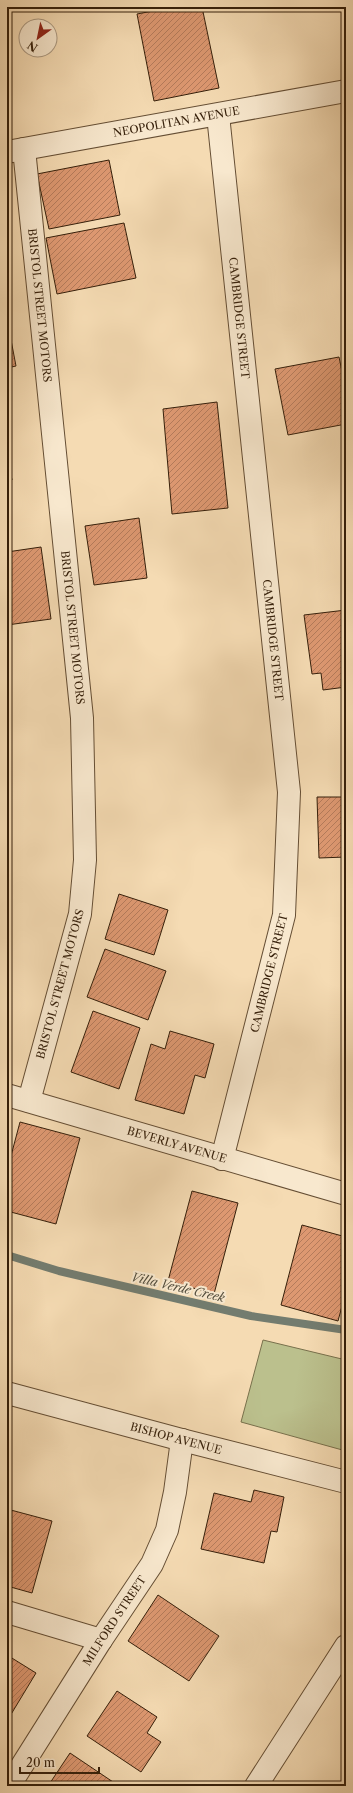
<svg xmlns="http://www.w3.org/2000/svg" width="353" height="1793" font-family="'Libre Caslon Text',serif">
  <defs>
    <pattern id="building-hatch" width="6" height="6" patternUnits="userSpaceOnUse"><rect width="6" height="6" fill="#dd9871"/><path d="M-1 1l2-2M0 6l6-6M5 7l2-2" fill="none" stroke="#b47b5b"/></pattern>
  </defs>
  <rect width="100%" height="100%" fill="#f5dbb3"/>
  <filter id="stains"><feTurbulence type="fractalNoise" baseFrequency=".005" numOctaves="4"/><feColorMatrix values="0 0 0 0 .2 0 0 0 0 .09 0 0 0 0 .02 0 0 0 .5 -.17"/></filter>
  <radialGradient id="worn" r=".72"><stop offset=".6" stop-color="#630" stop-opacity="0"/><stop offset="1" stop-color="#630" stop-opacity=".3"/></radialGradient>
  <!-- green -->
  <path fill="#bbc08d" stroke="#78704c" d="M263 1340 346 1360V1451L241 1422Z"/>
  <g fill="none" stroke-linecap="round" stroke-linejoin="round">
    <!-- stream -->
    <path stroke="#737c6f" stroke-width="8" d="M7 1255 59 1271 251 1316 346 1330"/>
  </g>
  <!-- building -->
  <path fill="url(#building-hatch)" stroke="#351f0a" d="M174 7H202L219 88 154 101 137 14Z
    M109 160 120 215 49 229 37 174Z
    M124 223 136 278 57 294 46 238Z
    M7 319 16 366 7 368Z
    M339 357 346 391V424L288 435 275 369Z
    M217 402 228 508 172 514 163 409Z
    M7 454 12 480 7 481Z
    M139 518 147 578 94 585 85 526Z
    M41 547 51 619 7 625V552Z
    M346 610V687L323 690 321 673 312 674 304 615Z
    M317 797H346V857L319 858Z
    M119 894 168 910 154 955 105 939Z
    M105 949 166 971 148 1020 87 997Z
    M93 1011 140 1028 119 1089 71 1072Z
    M170 1031 214 1044 205 1078 195 1075 184 1114 135 1100 151 1044 165 1049Z
    M20 1122 80 1138 56 1224 7 1211V1171Z
    M192 1191 238 1203 214 1294 168 1281Z
    M302 1225 346 1237V1291L338 1321 281 1305Z
    M254 1490 284 1497 277 1532 271 1531 264 1563 201 1549 214 1493 251 1502Z
    M7 1509 52 1521 32 1593 7 1586Z
    M158 1595 219 1636 189 1681 128 1641Z
    M7 1655 36 1673 7 1721Z
    M117 1691 157 1717 147 1733 161 1742 141 1772 87 1736Z
    M70 1753 119 1786H48Z"/>
  <g fill="none" stroke-linecap="round" stroke-linejoin="round">
    <defs>
      <g id="minor">
        <path id="s1" d="M218 115 289 792 284 915 222 1159"/>
        <path id="s2" d="M24 149 82 718 85 860 80 914 29 1101"/>
        <path id="s3" d="M7 152 346 91"/>
        <path id="s4" d="M7 1095 346 1194"/>
        <path id="s5" d="M7 1393 182 1440 346 1482"/>
        <path d="M7 1612 101 1640"/>
        <path id="s6" d="M9 1786 101 1640 152 1564 167 1530 175 1492 182 1440"/>
        <path d="M256 1786 346 1646"/>
      </g>
    </defs>
    <!-- minor casing -->
    <use href="#minor" stroke="#654e34" stroke-width="24"/>
    <!-- minor -->
    <use href="#minor" stroke="#f8e8ce" stroke-width="22"/>
  </g>
  <g text-anchor="middle" dominant-baseline="central" stroke-width="4" stroke-linejoin="round" paint-order="stroke">
    <!-- street labels -->
    <g font-size="11" fill="#351f0a" stroke="#f8e8ce">
      <text stroke="none"><textPath href="#s3" startOffset="172">NEOPOLITAN AVENUE</textPath></text>
      <text stroke="none"><textPath href="#s2" startOffset="157">BRISTOL STREET MOTORS</textPath></text>
      <text stroke="none"><textPath href="#s1" startOffset="204">CAMBRIDGE STREET</textPath></text>
      <text stroke="none"><textPath href="#s2" startOffset="481">BRISTOL STREET MOTORS</textPath></text>
      <text stroke="none"><textPath href="#s1" startOffset="528">CAMBRIDGE STREET</textPath></text>
      <text transform="translate(269 973) rotate(-76)">CAMBRIDGE STREET</text>
      <text transform="translate(60 984) rotate(-75)">BRISTOL STREET MOTORS</text>
      <text stroke="none"><textPath href="#s4" startOffset="177">BEVERLY AVENUE</textPath></text>
      <text stroke="none"><textPath href="#s5" startOffset="175">BISHOP AVENUE</textPath></text>
      <text stroke="none"><textPath href="#s6" startOffset="196">MILFORD STREET</textPath></text>
    </g>
    <!-- water labels -->
    <g font-size="12" font-style="italic" fill="#544e3d" stroke="#f8e8ce">
      <text transform="translate(178 1287) rotate(13)">Villa Verde Creek</text>
    </g>
  </g>
  <!-- margin -->
  <rect width="353" height="1793" fill="none" stroke="#f5dbb3" stroke-width="24"/>
  <rect x="8" y="8" width="337" height="1777" fill="none" stroke="#351f0a" stroke-width="2"/>
  <rect x="12" y="12" width="329" height="1769" fill="none" stroke="#351f0a"/>
  <!-- north arrow -->
  <g transform="translate(38 38) rotate(213)"><circle r="19" fill="#f8e8ce" stroke="#aa9880"/>
  <path d="M0-3L7 15L0 10L-7 15Z" fill="#8f2418"/>
  <text y="-6" font-size="11" font-weight="bold" text-anchor="middle" fill="#351f0a">N</text>
  </g>
  <!-- scale -->
  <path d="M20 1767v6h79v-6" fill="none" stroke="#351f0a" stroke-width="2"/>
  <text x="26" y="1767" font-size="12" fill="#351f0a" stroke="#f8e8ce" stroke-width="3" paint-order="stroke">20 m</text>
  <rect width="100%" height="100%" filter="url(#stains)"/>
  <rect width="100%" height="100%" fill="url(#worn)"/>
</svg>
